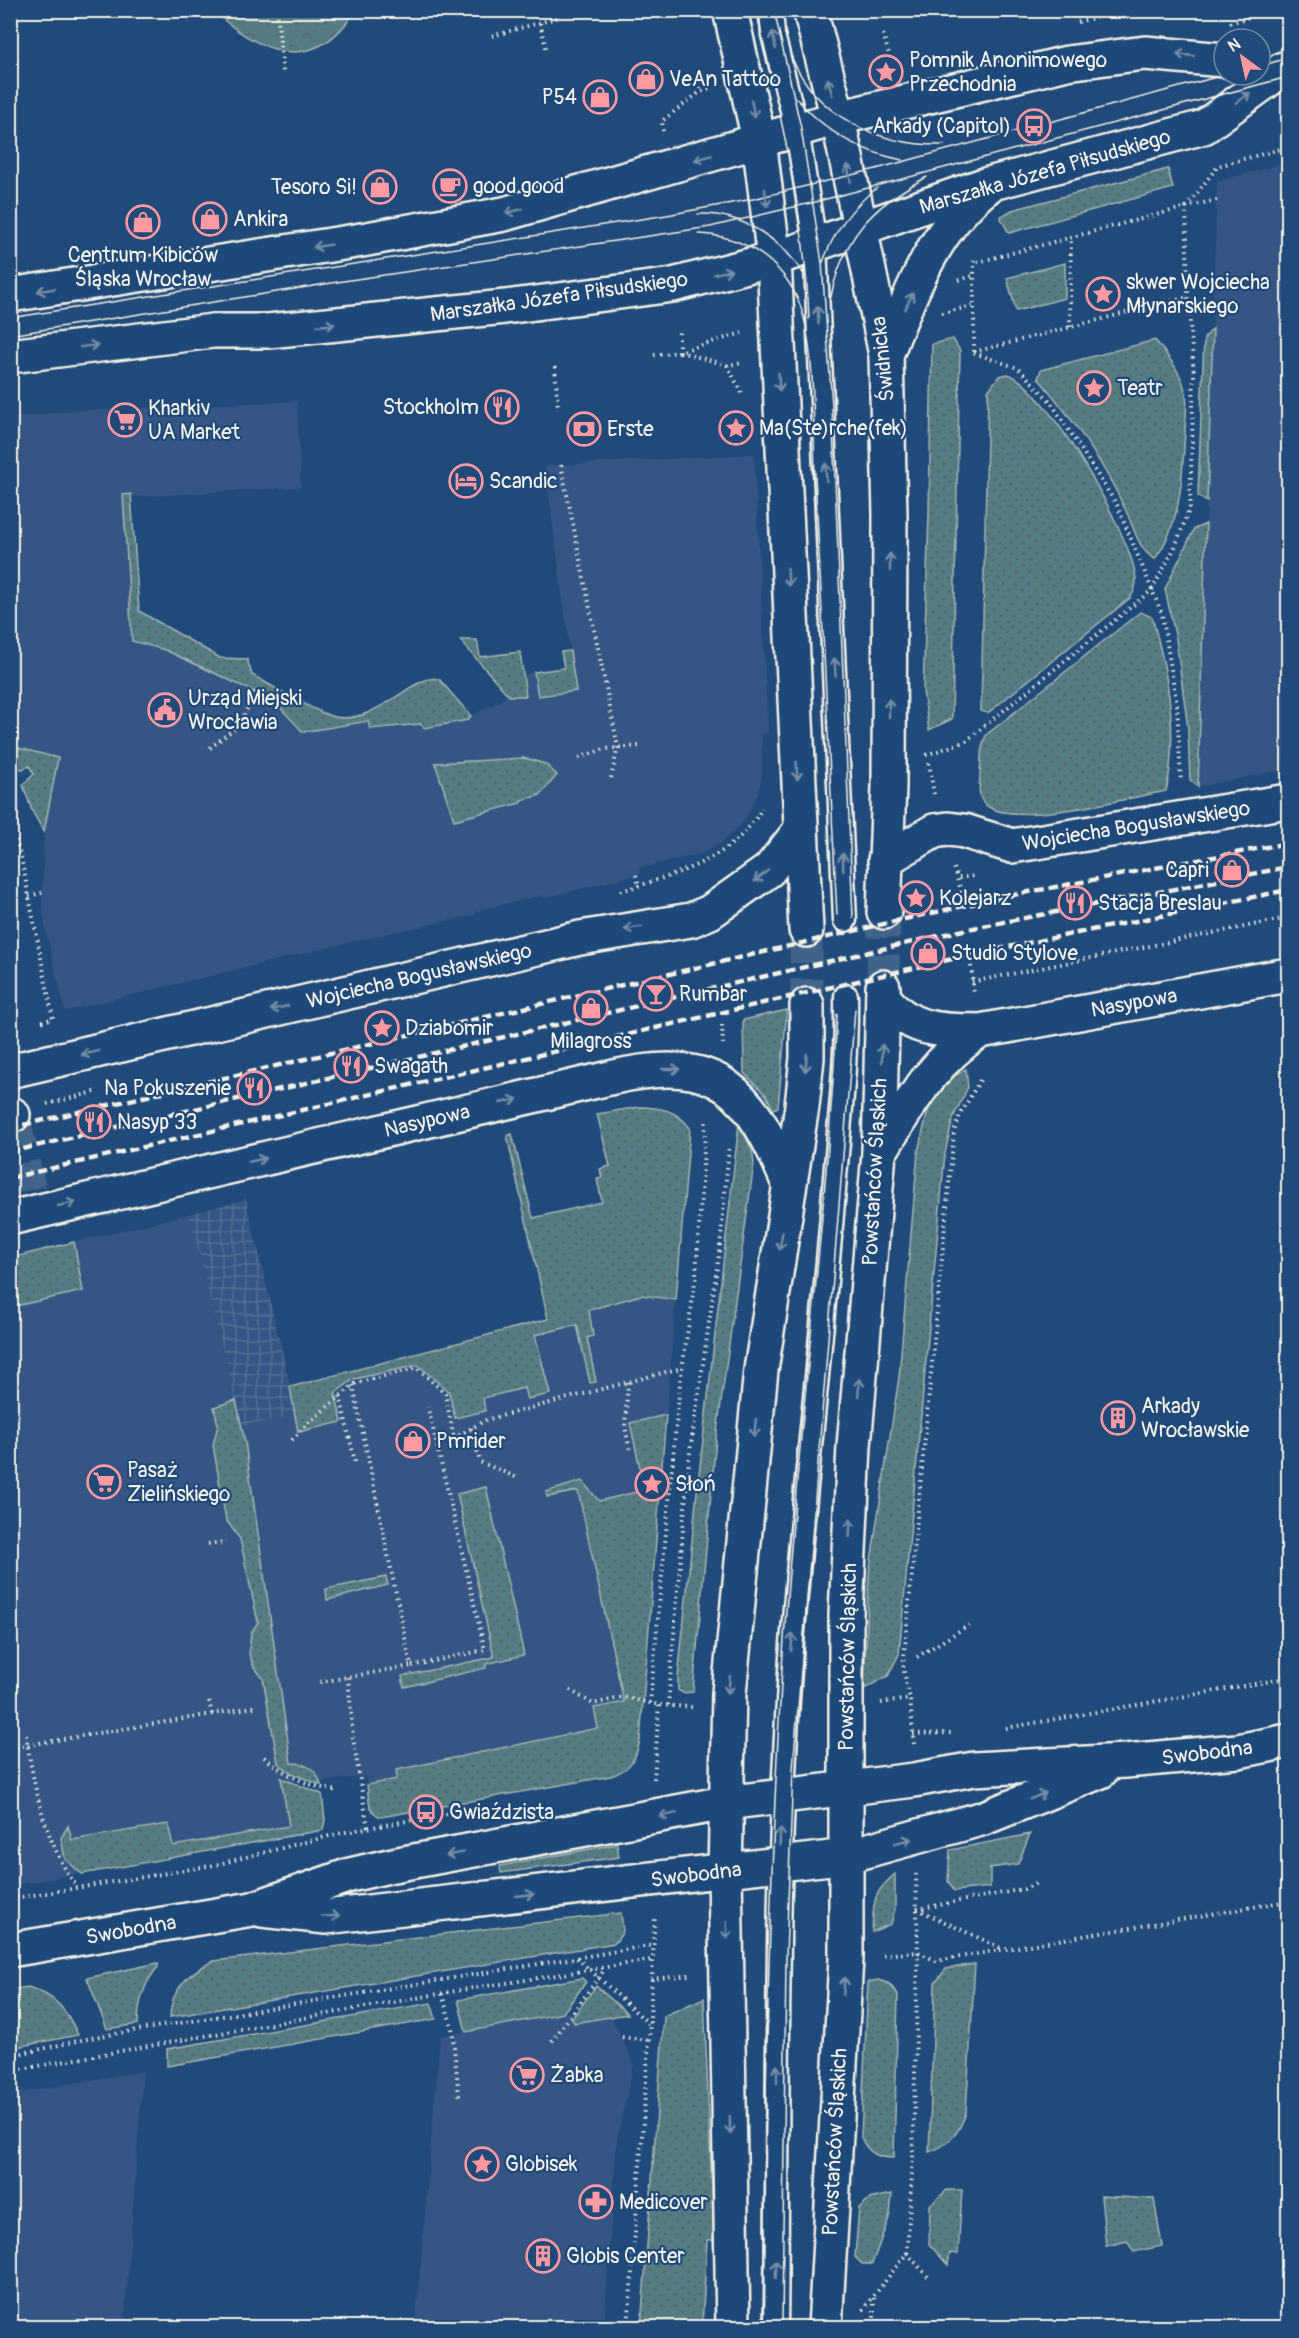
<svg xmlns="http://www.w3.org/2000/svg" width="1299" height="2338" font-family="Pangolin,sans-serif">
  <defs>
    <pattern id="industrial-grid" width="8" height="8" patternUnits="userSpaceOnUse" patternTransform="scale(1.5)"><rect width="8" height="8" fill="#355684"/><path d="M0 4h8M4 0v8" fill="none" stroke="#536f95"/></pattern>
    <pattern id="grass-dots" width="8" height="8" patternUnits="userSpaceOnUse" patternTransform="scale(1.5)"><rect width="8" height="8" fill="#557c82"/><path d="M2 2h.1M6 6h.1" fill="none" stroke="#506567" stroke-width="1.8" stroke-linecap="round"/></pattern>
    <pattern id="park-crowns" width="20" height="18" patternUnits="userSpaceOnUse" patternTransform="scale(1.5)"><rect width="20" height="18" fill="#557c82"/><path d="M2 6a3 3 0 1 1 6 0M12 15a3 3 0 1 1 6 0" fill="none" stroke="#506567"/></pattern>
  </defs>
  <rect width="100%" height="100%" fill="#1f4a7a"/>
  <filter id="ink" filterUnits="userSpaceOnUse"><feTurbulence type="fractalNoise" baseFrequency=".0167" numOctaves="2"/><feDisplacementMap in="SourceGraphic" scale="12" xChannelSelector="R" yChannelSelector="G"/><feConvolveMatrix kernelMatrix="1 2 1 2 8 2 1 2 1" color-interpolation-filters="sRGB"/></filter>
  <g filter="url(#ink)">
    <!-- built -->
    <path fill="#355684" d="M1288 162V756H1284L1283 770 1198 787 1217 182Z
      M297 401 301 487 132 497 139 611 220 658 335 717 371 713 399 697 419 681 434 677 440 680 471 716 509 696H525L524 674 564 668 561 652 570 651 545 466 754 454 768 733 762 734V776L758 793 745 820 724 841 702 854 639 868 640 874 544 898 543 895 509 903 476 911 475 915 385 934 65 1011 45 927 42 900 44 831 58 758 11 746 10 418 68 411 174 407 175 413 205 411V405Z
      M189 1214 236 1403 296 1414 290 1387 641 1295 676 1300 641 1720 396 1770 398 1779 367 1785 365 1776 321 1782 293 1770 298 1834 11 1886 10 1258Z
      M563 2013 611 2016 634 2064 617 2139 604 2327 415 2328 440 2036Z
      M143 2071 124 2327H11V2094Z"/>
    <!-- industrial -->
    <path fill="url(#industrial-grid)" d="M246 1199 297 1414 242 1427 189 1214Z"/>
    <!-- grass -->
    <path fill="url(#grass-dots)" stroke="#a4b6b5" stroke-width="1.5" d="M1168 169 1173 188 1009 233 1000 217 1012 210Z
      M1065 263V298L1016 311 1007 278Z
      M1213 329 1207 502 1198 496 1204 338Z
      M953 339 960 351 952 719 929 730 923 691 929 513 932 344Z
      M1155 340C1168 356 1183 374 1186 395 1188 406 1185 421 1185 432 1182 476 1182 523 1155 559 1138 551 1133 524 1125 509 1103 461 1072 418 1038 378L1041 370Z
      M1008 374C1046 386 1135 541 1136 580 1136 587 1134 592 1130 598L988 713 981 711 988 391 999 376Z
      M131 494 139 611 220 658 247 659 252 675C273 686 315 713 335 717 377 726 417 669 440 680L471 716 468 720 424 728 421 724 370 729 368 721 303 732 274 701 165 650 132 641 123 495Z
      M1206 524V523L1198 787 1190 780 1188 729 1176 639 1165 589 1194 529Z
      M1140 612 1152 617C1168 672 1179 735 1166 791 1132 797 1004 831 983 802 977 794 980 784 980 775 981 761 980 748 986 735Z
      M460 640H477L480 657 520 652 526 696H509Z
      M570 651 576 691 538 696 534 672 564 668 561 652Z
      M11 746 58 758 44 832 32 811 23 785 34 774 29 766 23 769 12 767Z
      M525 758 545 764 557 775 540 795 521 800V803L454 820 435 763Z
      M787 1010 778 1107 773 1109 766 1095 744 1073 743 1020Z
      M966 1069 968 1087 953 1118 945 1153 899 1654 888 1676 864 1689 869 1574 899 1377 918 1151 929 1106 948 1080Z
      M639 1107C660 1107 677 1110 690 1128L676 1300 641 1295 589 1310 593 1336 587 1338 596 1382 590 1383 577 1325 535 1335 550 1394 527 1399 524 1388 483 1398 485 1411 455 1418 449 1392 418 1365 354 1379 335 1393 342 1422 298 1432 290 1387 548 1319 507 1136 512 1134 533 1218 602 1202 597 1179 602 1178 600 1169 610 1166 597 1114Z
      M739 1123 752 1150 754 1163 716 1439 693 1692 683 1693 678 1690V1678L696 1501Z
      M74 1242 83 1291 11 1307V1258Z
      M236 1400 245 1442 291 1763C307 1763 317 1769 321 1785L293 1774 278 1763 263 1678 254 1667 249 1654 251 1633 258 1622 240 1539 226 1520 213 1445 218 1425 214 1407Z
      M666 1415 640 1740C636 1759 630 1770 611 1776L381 1817C367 1812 369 1798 367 1785L397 1779 396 1770 598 1728 594 1708 624 1702 578 1491 547 1497 546 1492 582 1481 599 1501 645 1490 630 1423Z
      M486 1487 524 1655 486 1664V1668L404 1687 402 1676 494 1657 457 1494Z
      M386 1577 388 1585 327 1600 326 1589Z
      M281 1778 322 1794 325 1820 323 1830 82 1874 65 1859 61 1838 68 1826 72 1840 168 1824 173 1846 289 1826Z
      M1030 1834 1018 1864 990 1868V1887L954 1891 948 1881 950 1850Z
      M617 1844 619 1857 501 1873 500 1866Z
      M895 1874V1909L891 1924 872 1932C874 1903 871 1894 895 1874Z
      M621 1913 623 1932 615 1943 170 2017C170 1990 190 1971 214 1961Z
      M158 1963V1967C144 1983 138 2003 138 2024L107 2029 87 1978Z
      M975 1964 966 2112C960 2132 950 2145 929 2152L935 1983 946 1969Z
      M582 1978 586 1982 563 2013 466 2032 458 2000Z
      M878 1980 888 1983 898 1994 894 2158C878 2158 867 2153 861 2137L868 1982Z
      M596 1986 628 2014 574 2023 572 2018Z
      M28 1987C56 1996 67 2010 78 2035L11 2048V1990Z
      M704 1998 714 2240H707L702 2327H641L664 2016Z
      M431 2003 436 2019 167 2066V2049Z
      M947 2190H962L958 2254 950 2253 948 2265 929 2244 930 2205Z
      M892 2194 890 2215 872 2264H862L855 2257 859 2208 869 2199Z
      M1101 2196 1154 2199 1162 2246 1134 2252 1127 2241 1106 2246Z"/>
    <!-- park -->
    <path fill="url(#park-crowns)" stroke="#a4b6b5" stroke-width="1.5" d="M214 11H355C314 76 260 54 214 11Z"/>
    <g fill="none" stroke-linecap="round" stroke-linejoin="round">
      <!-- minor-tunnel -->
      <path stroke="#3f638a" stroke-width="33" stroke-dasharray="33 16" stroke-linecap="butt" d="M13 1115 30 1190"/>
      <!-- secondary-tunnel -->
      <path stroke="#3f638a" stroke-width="33" stroke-dasharray="33 16" stroke-linecap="butt" d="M806 930 807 1005
        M883 987 884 912"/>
      <defs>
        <path id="service" d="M771 10 773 35 797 130 815 244 845 920
          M776 2328C779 2099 774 1872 792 1644 804 1492 822 1341 834 1190 839 1125 847 1060 846 996"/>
        <path id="pedestrian" d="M934 831 948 829 964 831 1012 846 1288 801"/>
        <path id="minor" d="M885 860 934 831
          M883 997C911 1032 937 1030 980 1031L1288 975
          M10 1071 580 938 691 920 710 912 769 870 799 832
          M10 1113 13 1115
          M879 1153C909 1106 931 1062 980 1031
          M10 1218 614 1077C720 1053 750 1091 789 1184"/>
        <path id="tertiary" d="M10 295 356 241 504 214 838 118 1067 63 1145 53 1224 60
          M886 355C910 294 934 228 987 187
          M10 356 213 331H268L505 307 673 285 774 259 981 186 1204 127 1283 69
          M262 1910 326 1917 847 1856 984 1818 1101 1771
          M10 1950 252 1909 350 1875 393 1865 725 1803 914 1780 974 1769 1125 1761 1238 1751 1288 1741"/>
        <path id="secondary" d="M730 10 759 140 774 259 806 930
          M810 10 838 118 886 355 890 515 889 786 884 912
          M733 2328 725 1872 729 1693 761 1370 802 1106 807 1058V1005
          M825 2328 846 1959V1615L854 1446 879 1153 883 987"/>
      </defs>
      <!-- service casing -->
      <use href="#service" stroke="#f4f1e8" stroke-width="27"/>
      <!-- pedestrian casing -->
      <use href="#pedestrian" stroke="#f4f1e8" stroke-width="38"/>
      <!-- minor casing -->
      <use href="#minor" stroke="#f4f1e8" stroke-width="38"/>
      <!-- tertiary casing -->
      <use href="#tertiary" stroke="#f4f1e8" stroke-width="38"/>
      <!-- secondary casing -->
      <use href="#secondary" stroke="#f4f1e8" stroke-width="38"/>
      <!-- path -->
      <path stroke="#f4f1e8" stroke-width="4" stroke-dasharray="1.5 4.5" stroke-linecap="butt" d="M277 10 283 72
        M1078 22 1124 10
        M540 23 546 48
        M1230 23 1275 10
        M883 34 890 57
        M492 36 560 17 558 10
        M700 81V92
        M663 131 662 121 700 92 712 88
        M954 132 980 125
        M1186 207 1218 166 1288 147
        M1186 207 1217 200
        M974 260V353
        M959 280 973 276
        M942 313 973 306
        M1070 327 1071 238
        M679 352V332
        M680 352 727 365 743 363
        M974 352 1188 297
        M974 353 1018 368 1050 401 1117 505 1162 614 1177 705 1181 782
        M654 355 679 352 742 333
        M727 365 742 393
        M555 367 558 409
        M561 465 618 747 611 778
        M210 748 240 724 255 692
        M926 755 966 741 1152 590 1175 547 1190 507 1194 375 1188 297 1186 207 974 263
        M579 758 604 749 639 746
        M929 763 934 794
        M10 823 21 857 53 1018 41 1022
        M954 868 962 894
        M636 875 639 886
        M959 878 976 876
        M621 891C674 875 734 860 762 808
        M29 896 42 893
        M971 966 974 994
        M972 982 1288 918
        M722 1025 723 1044
        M47 1104 95 1092
        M628 1382 625 1426 630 1452
        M353 1385 411 1666 485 1650 428 1407
        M340 1396 355 1462
        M471 1428 480 1462 518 1478
        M292 1440 306 1425 356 1383 417 1368 445 1393 454 1438
        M436 1442 454 1438 486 1420 681 1368
        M208 1544 226 1542
        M917 1657 972 1623
        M348 1677 353 1738 368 1828
        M320 1682 411 1666
        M570 1690 593 1704 623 1697 659 1705 692 1707
        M209 1701 212 1714
        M650 1703 680 1383 696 1275 706 1119
        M881 1703 910 1699
        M668 1705 689 1459 720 1248 729 1146
        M1006 1728 1288 1678
        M913 1734 951 1733
        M26 1735C34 1788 45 1843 77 1887
        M914 1744 910 1699 903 1667 954 1132 960 1115 980 1080
        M10 1748 254 1707
        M264 1757C287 1776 309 1787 338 1791
        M654 1779 659 1705
        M10 1899 215 1865 345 1832 481 1808
        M917 1909 1024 1889 1037 1883
        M917 1909 1003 1949
        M883 1955 918 1952 936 1961 1288 1901
        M577 1958 649 2024
        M651 1979 690 1975
        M442 1994 452 2027 459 2096
        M622 2037 649 2040
        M552 2041 605 1969
        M10 2056 95 2037 654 1945
        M10 2071 449 1992 652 1960
        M907 2253 928 2277
        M874 2298V2328
        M863 2310 907 2253 913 2156 918 1952 916 1874
        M628 2328 649 2040 655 1915"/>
      <!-- service -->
      <use href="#service" stroke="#1f4a7a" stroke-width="22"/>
      <!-- pedestrian -->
      <use href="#pedestrian" stroke="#1f4a7a" stroke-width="33"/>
      <!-- minor -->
      <use href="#minor" stroke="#1f4a7a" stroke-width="33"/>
      <!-- tertiary -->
      <use href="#tertiary" stroke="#1f4a7a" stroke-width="33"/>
      <!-- secondary -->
      <use href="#secondary" stroke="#1f4a7a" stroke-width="33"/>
      <!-- tram -->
      <path stroke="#f4f1e8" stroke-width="1.5" d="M756 10C780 113 805 214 809 319
        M774 10 801 128 822 263 832 405 853 918
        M790 53C814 117 880 146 944 145
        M1260 66 1288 58
        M796 98C826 132 858 151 902 160
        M698 214C741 212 783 240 805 276
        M698 234C742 235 781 260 798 300 816 341 813 429 815 476 823 622 829 768 837 915
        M823 262C834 231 851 207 877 188
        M830 301C842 238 871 206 927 177
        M10 318 667 215 753 199 876 169 1224 75
        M10 335 350 280 710 227 815 202 1288 77
        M763 2328C765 2114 768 1900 781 1686 794 1462 825 1239 837 1014
        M782 2328 786 1957 793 1769 855 1009"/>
      <!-- rail -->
      <path stroke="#f4f1e8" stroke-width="4.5" stroke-dasharray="9 4.5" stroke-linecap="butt" d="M10 1128 905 919 1018 894 1288 843
        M10 1152 968 929 1288 867
        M10 1178 974 954 1288 890"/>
    </g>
    <!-- one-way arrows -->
    <defs><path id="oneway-shaft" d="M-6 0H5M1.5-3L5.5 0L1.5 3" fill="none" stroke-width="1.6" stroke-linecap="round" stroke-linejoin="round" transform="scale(1.5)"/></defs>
    <g stroke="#748da6">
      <use href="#oneway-shaft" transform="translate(774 40) rotate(-101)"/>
      <use href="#oneway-shaft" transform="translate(1185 55) rotate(-174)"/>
      <use href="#oneway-shaft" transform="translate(830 87) rotate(-105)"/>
      <use href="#oneway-shaft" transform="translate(1243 98) rotate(-36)"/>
      <use href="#oneway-shaft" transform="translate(753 109) rotate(79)"/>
      <use href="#oneway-shaft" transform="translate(703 158) rotate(163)"/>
      <use href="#oneway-shaft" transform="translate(849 173) rotate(-101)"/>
      <use href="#oneway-shaft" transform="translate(766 198) rotate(83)"/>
      <use href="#oneway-shaft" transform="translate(514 211) rotate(166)"/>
      <use href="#oneway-shaft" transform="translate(322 246) rotate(171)"/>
      <use href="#oneway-shaft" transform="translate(723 272) rotate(-14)"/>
      <use href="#oneway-shaft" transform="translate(46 290) rotate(171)"/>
      <use href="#oneway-shaft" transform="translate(909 301) rotate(-65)"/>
      <use href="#oneway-shaft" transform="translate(818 315) rotate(-93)"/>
      <use href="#oneway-shaft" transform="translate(326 325) rotate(-6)"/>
      <use href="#oneway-shaft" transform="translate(89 346) rotate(-7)"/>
      <use href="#oneway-shaft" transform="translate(779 382) rotate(87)"/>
      <use href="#oneway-shaft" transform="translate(826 472) rotate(-93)"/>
      <use href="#oneway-shaft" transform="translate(890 562) rotate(-90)"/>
      <use href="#oneway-shaft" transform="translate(788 577) rotate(87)"/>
      <use href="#oneway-shaft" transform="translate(835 667) rotate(-93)"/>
      <use href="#oneway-shaft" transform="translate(889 708) rotate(-90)"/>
      <use href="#oneway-shaft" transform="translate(797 771) rotate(87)"/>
      <use href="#oneway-shaft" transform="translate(843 862) rotate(-92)"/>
      <use href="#oneway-shaft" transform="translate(761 876) rotate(141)"/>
      <use href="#oneway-shaft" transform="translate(633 928) rotate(171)"/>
      <use href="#oneway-shaft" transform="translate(279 1008) rotate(167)"/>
      <use href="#oneway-shaft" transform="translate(90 1053) rotate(167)"/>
      <use href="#oneway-shaft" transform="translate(882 1053) rotate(-89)"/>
      <use href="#oneway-shaft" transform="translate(806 1063) rotate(95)"/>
      <use href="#oneway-shaft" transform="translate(671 1069)"/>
      <use href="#oneway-shaft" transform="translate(509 1101) rotate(-13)"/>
      <use href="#oneway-shaft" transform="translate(257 1160) rotate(-13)"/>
      <use href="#oneway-shaft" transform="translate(67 1204) rotate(-13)"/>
      <use href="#oneway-shaft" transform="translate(781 1241) rotate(99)"/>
      <use href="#oneway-shaft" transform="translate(859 1387) rotate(-85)"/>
      <use href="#oneway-shaft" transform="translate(755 1428) rotate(96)"/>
      <use href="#oneway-shaft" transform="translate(850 1528) rotate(-87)"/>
      <use href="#oneway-shaft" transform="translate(792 1642) rotate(-85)"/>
      <use href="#oneway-shaft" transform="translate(729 1685) rotate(96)"/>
      <use href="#oneway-shaft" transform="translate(1038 1796) rotate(-22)"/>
      <use href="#oneway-shaft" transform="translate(668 1815) rotate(168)"/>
      <use href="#oneway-shaft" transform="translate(780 1837) rotate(-88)"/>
      <use href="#oneway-shaft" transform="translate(903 1841) rotate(-15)"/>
      <use href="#oneway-shaft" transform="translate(455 1854) rotate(170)"/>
      <use href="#oneway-shaft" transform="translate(525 1895) rotate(-6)"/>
      <use href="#oneway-shaft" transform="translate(331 1916) rotate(-3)"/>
      <use href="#oneway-shaft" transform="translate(727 1930) rotate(89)"/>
      <use href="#oneway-shaft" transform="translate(844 1986) rotate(-85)"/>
      <use href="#oneway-shaft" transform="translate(777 2074) rotate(-90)"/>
      <use href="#oneway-shaft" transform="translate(730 2125) rotate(89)"/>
      <use href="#oneway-shaft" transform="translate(776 2269) rotate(-89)"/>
    </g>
  </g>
  <!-- icons -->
  <defs>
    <symbol id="sight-ring" viewBox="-11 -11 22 22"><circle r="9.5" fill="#1f4a7a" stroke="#ff9aa2" stroke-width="1.5"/><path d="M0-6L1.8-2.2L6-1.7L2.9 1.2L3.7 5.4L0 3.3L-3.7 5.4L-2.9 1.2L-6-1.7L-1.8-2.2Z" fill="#ff9aa2"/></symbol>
    <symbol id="shop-ring" viewBox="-11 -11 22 22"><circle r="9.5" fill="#1f4a7a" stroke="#ff9aa2" stroke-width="1.5"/><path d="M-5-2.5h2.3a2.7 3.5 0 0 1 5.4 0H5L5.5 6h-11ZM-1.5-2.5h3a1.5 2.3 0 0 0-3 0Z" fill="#ff9aa2"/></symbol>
    <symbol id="bus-ring" viewBox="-11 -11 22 22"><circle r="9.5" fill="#1f4a7a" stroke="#ff9aa2" stroke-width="1.5"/><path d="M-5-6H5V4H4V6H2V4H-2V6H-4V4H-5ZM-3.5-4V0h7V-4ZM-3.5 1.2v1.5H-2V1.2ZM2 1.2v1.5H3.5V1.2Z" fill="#ff9aa2"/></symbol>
    <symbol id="cafe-ring" viewBox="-11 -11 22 22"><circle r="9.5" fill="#1f4a7a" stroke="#ff9aa2" stroke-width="1.5"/><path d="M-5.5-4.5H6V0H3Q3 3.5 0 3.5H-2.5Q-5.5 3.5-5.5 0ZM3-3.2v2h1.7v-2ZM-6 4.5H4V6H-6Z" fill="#ff9aa2"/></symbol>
    <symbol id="restaurant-ring" viewBox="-11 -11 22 22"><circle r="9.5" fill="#1f4a7a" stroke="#ff9aa2" stroke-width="1.5"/><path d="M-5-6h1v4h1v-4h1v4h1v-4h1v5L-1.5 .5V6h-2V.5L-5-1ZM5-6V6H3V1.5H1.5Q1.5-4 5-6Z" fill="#ff9aa2"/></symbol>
    <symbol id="supermarket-ring" viewBox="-11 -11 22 22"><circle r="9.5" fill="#1f4a7a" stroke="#ff9aa2" stroke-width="1.5"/><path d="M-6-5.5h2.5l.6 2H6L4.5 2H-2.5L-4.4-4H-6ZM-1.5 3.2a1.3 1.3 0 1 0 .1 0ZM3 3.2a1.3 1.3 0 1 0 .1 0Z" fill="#ff9aa2"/></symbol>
    <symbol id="bank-ring" viewBox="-11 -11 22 22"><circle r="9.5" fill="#1f4a7a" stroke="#ff9aa2" stroke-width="1.5"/><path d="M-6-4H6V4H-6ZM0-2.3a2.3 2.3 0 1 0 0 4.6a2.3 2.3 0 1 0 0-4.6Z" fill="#ff9aa2"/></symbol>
    <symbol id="hotel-ring" viewBox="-11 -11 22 22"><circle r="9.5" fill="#1f4a7a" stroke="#ff9aa2" stroke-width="1.5"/><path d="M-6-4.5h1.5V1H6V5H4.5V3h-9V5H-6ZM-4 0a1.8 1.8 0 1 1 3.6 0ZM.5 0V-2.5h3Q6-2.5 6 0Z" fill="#ff9aa2"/></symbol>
    <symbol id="civic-ring" viewBox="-11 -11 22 22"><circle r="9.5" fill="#1f4a7a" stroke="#ff9aa2" stroke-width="1.5"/><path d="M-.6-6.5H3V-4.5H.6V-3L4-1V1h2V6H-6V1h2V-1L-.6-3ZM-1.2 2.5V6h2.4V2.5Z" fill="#ff9aa2"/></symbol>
    <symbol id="bar-ring" viewBox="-11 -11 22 22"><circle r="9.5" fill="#1f4a7a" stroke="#ff9aa2" stroke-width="1.5"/><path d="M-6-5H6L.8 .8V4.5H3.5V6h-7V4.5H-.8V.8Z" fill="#ff9aa2"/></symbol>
    <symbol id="building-ring" viewBox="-11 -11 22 22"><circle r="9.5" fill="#1f4a7a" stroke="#ff9aa2" stroke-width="1.5"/><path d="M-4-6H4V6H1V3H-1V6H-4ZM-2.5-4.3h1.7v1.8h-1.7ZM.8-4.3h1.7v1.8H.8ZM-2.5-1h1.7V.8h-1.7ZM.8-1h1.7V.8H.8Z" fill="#ff9aa2"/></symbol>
    <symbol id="pharmacy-ring" viewBox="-11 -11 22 22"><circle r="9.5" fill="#1f4a7a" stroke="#ff9aa2" stroke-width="1.5"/><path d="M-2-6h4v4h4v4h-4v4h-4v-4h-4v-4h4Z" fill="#ff9aa2"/></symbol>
  </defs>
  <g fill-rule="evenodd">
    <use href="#sight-ring" x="867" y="53" width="38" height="38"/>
    <use href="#shop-ring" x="627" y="60" width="38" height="38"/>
    <use href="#shop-ring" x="581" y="78" width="38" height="38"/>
    <use href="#bus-ring" x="1015" y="107" width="38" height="38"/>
    <use href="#cafe-ring" x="431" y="167" width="38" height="38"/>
    <use href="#shop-ring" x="361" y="168" width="38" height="38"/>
    <use href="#shop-ring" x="191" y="200" width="38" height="38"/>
    <use href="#shop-ring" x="124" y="203" width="38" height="38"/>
    <use href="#sight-ring" x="1084" y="275" width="38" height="38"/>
    <use href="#sight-ring" x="1075" y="369" width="38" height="38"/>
    <use href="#restaurant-ring" x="483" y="388" width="38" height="38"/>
    <use href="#supermarket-ring" x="106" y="401" width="38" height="38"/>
    <use href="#sight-ring" x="717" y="409" width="38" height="38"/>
    <use href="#bank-ring" x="565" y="410" width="38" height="38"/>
    <use href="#hotel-ring" x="447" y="462" width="38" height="38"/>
    <use href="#civic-ring" x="146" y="691" width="38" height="38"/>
    <use href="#shop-ring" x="1213" y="851" width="38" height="38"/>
    <use href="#sight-ring" x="897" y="879" width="38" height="38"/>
    <use href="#restaurant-ring" x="1056" y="884" width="38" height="38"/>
    <use href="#shop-ring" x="909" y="934" width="38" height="38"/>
    <use href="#bar-ring" x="637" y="975" width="38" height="38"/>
    <use href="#shop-ring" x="572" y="989" width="38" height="38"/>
    <use href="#sight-ring" x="363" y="1009" width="38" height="38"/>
    <use href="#restaurant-ring" x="332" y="1047" width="38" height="38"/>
    <use href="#restaurant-ring" x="235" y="1069" width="38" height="38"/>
    <use href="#restaurant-ring" x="75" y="1103" width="38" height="38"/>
    <use href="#building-ring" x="1099" y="1399" width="38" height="38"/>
    <use href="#shop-ring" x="394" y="1422" width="38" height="38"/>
    <use href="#supermarket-ring" x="85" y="1463" width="38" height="38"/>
    <use href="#sight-ring" x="633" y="1465" width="38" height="38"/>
    <use href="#bus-ring" x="407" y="1793" width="38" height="38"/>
    <use href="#supermarket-ring" x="508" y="2056" width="38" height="38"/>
    <use href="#sight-ring" x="463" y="2145" width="38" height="38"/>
    <use href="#pharmacy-ring" x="577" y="2183" width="38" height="38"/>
    <use href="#building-ring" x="524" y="2237" width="38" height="38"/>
  </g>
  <g text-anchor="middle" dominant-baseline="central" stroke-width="4.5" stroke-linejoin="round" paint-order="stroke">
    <!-- poi labels -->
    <g font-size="21" fill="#f4f1e8" stroke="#1f4a7a" text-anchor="start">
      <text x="909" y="60">Pomnik Anonimowego<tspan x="909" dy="24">Przechodnia</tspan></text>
      <text x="669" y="79">VeAn Tattoo</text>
      <text x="577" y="97" text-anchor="end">P54</text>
      <text x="1011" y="126" text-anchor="end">Arkady (Capitol)</text>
      <text x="473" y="186">good good</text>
      <text x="357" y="187" text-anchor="end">Tesoro Si!</text>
      <text x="233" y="219">Ankira</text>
      <text x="143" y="255" text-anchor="middle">Centrum Kibiców<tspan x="143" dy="24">Śląska Wrocław</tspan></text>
      <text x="1126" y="282">skwer Wojciecha<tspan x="1126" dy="24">Młynarskiego</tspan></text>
      <text x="1117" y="388">Teatr</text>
      <text x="479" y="407" text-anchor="end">Stockholm</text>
      <text x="148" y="408">Kharkiv<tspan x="148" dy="24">UA Market</tspan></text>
      <text x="759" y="428">Ma(Ste)rche(fek)</text>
      <text x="607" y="429">Erste</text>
      <text x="489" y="481">Scandic</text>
      <text x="188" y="698">Urząd Miejski<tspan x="188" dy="24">Wrocławia</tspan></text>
      <text x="1209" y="870" text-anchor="end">Capri</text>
      <text x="939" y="898">Kolejarz</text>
      <text x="1098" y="903">Stacja Breslau</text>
      <text x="951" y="953">Studio Stylove</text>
      <text x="679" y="994">Rumbar</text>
      <text x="405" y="1028">Dziabomir</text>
      <text x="591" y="1041" text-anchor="middle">Milagross</text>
      <text x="374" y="1066">Swagath</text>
      <text x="231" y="1088" text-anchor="end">Na Pokuszenie</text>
      <text x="117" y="1122">Nasyp 33</text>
      <text x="1141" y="1406">Arkady<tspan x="1141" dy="24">Wrocławskie</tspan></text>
      <text x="436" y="1441">Pmrider</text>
      <text x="127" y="1470">Pasaż<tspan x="127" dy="24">Zielińskiego</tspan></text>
      <text x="675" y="1484">Słoń</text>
      <text x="449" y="1812">Gwiaździsta</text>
      <text x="550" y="2075">Żabka</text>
      <text x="505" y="2164">Globisek</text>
      <text x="619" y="2202">Medicover</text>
      <text x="566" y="2256">Globis Center</text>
    </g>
    <!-- street labels -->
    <g font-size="21" fill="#f4f1e8" stroke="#1f4a7a">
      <text transform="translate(1045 172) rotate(-16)">Marszałka Józefa Piłsudskiego</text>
      <text transform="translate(559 297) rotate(-8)">Marszałka Józefa Piłsudskiego</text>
      <text transform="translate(883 359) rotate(-96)">Świdnicka</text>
      <text transform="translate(1136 826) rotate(-9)">Wojciecha Bogusławskiego</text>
      <text transform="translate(419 976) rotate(-13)">Wojciecha Bogusławskiego</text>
      <text transform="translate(1134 1003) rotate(-10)">Nasypowa</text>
      <text transform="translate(427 1121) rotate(-13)">Nasypowa</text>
      <text transform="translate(875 1172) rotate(-87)">Powstańców Śląskich</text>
      <text transform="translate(848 1657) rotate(-89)">Powstańców Śląskich</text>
      <text transform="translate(1207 1753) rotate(-7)">Swobodna</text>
      <text transform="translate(696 1875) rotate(-7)">Swobodna</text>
      <text transform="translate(131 1930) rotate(-10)">Swobodna</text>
      <text transform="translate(835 2142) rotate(-87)">Powstańców Śląskich</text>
    </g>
  </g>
  <!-- margin -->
  <rect width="1299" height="2338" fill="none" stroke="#1f4a7a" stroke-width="36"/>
  <rect x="18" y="18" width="1263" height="2302" fill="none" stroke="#f4f1e8" stroke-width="2" filter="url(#ink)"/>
  <!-- north arrow -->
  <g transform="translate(1242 57) rotate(327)"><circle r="28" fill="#1f4a7a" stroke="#748da6" stroke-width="1.5"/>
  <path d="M0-4.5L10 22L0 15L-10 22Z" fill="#ff9aa2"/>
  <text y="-9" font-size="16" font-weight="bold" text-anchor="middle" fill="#f4f1e8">N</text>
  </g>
</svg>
